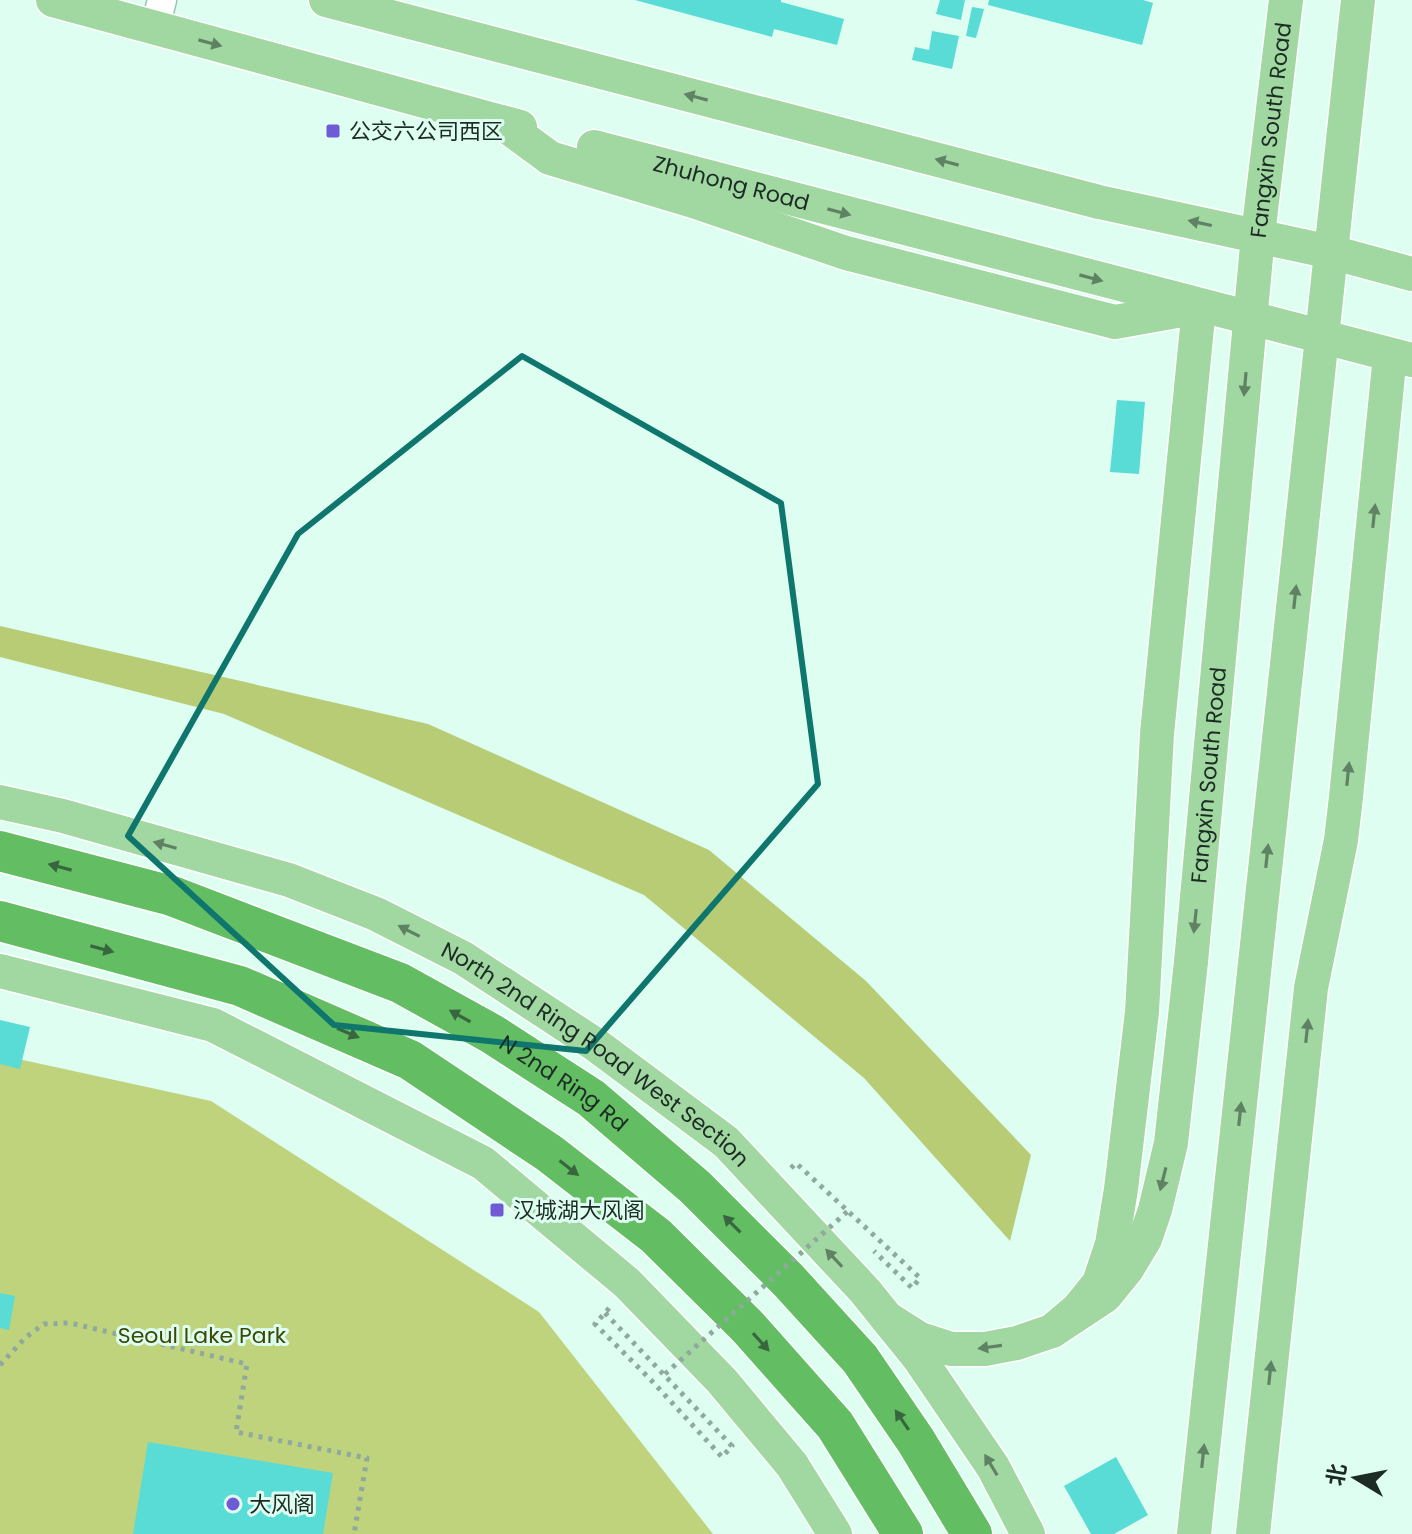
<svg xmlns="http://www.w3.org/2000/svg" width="1412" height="1534" font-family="Poppins,'Noto Sans SC',sans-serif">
  <rect width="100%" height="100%" fill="#ddfef0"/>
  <!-- green -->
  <path fill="#bed37c" d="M0 1055 211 1101 539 1312 713 1534H0Z"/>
  <!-- forest -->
  <path fill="#b7cc75" d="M0 626 428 724 709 850 866 981 1031 1155 1010 1241 864 1078 644 895 224 714 0 657Z"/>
  <!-- building -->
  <path fill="#59dbd6" d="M635 0H781V2L844 19 837 45 774 29 772 37Z
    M940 0H965L961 20 936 14Z
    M989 0H1143L1153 3 1142 45 988 5Z
    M972 7 984 9 976 38 966 36Z
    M932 31 959 36 952 69 912 60 915 47 929 50Z
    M1117 400 1145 402 1139 474 1110 472Z
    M0 1020 30 1027 20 1069 0 1064Z
    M0 1293 15 1296 9 1330 0 1328Z
    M148 1442 333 1473 323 1534H133Z
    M1116 1457 1148 1515 1114 1534H1091L1064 1486Z"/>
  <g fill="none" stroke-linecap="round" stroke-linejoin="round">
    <defs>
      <path id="minor" d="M155 28 162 0"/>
      <g id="major">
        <path d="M53 0 520 127"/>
        <path d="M326 0 1099 202 1331 252 1412 274"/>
        <path d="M501 122 550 158 693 201 846 253 1115 322 1199 307 1157 734 1142 1012 1121 1189 1112 1244 1099 1283 1078 1309 1052 1331"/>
        <path id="s1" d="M594 147 1412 360"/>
        <path id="s2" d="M0 802 63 816 289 880 376 914 463 958 596 1045 726 1142 865 1291 919 1358 993 1467 1028 1534"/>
        <path d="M0 971 213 1025 483 1163 627 1283 722 1381 792 1465 835 1534"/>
        <path id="s3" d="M887 1318 920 1339 951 1349H985L1017 1343 1052 1331 1105 1296 1127 1269 1145 1239 1155 1210 1171 1143 1191 962 1258 235 1286 0"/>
        <path d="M1194 1534 1358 0"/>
        <path d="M1253 1534 1311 988 1341 840 1346 797 1390 355"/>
      </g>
      <g id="highway">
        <path id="s4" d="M0 851 172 896 400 983 492 1034 591 1098 695 1187 789 1281 860 1359 916 1441 972 1534"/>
        <path d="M0 921 240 986 410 1060 549 1153 656 1236 747 1326 835 1425 903 1534"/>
      </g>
    </defs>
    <!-- minor casing -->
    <use href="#minor" stroke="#9cc4b3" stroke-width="31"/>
    <!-- major casing -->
    <use href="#major" stroke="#fff" stroke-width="37"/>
    <!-- highway casing -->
    <use href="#highway" stroke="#fff" stroke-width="43"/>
    <!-- path -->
    <path stroke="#8fa99e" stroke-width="5" stroke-dasharray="4 6" stroke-linecap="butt" d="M791 1168 796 1163 920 1278 912 1288 874 1251
      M605 1313 732 1446 722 1457 651 1380 595 1324 611 1306
      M0 1365 26 1337 44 1324 70 1323 247 1364 236 1432 367 1458 354 1534"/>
    <!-- minor -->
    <use href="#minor" stroke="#fff" stroke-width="28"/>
    <!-- major -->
    <use href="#major" stroke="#a1d8a1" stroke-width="34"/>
    <!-- highway -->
    <use href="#highway" stroke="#63be63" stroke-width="40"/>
    <!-- path-bridge -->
    <path stroke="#8fa99e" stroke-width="5" stroke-dasharray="4 6" stroke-linecap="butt" d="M665 1374 848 1211"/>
  </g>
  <!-- one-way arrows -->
  <defs><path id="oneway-solid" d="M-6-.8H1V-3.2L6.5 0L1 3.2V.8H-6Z" transform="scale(2)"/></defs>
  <g fill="#5e8263">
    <use href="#oneway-solid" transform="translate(210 43) rotate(15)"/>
    <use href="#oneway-solid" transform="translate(696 97) rotate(-165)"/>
    <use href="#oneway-solid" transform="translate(947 162) rotate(-165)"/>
    <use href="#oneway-solid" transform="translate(839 212) rotate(15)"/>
    <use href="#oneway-solid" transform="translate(1200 223) rotate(-168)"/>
    <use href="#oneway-solid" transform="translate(1091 278) rotate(15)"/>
    <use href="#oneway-solid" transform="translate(1245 384) rotate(95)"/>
    <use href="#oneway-solid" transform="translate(1374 516) rotate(-84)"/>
    <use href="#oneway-solid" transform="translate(1295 597) rotate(-84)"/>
    <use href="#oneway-solid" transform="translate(1348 774) rotate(-84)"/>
    <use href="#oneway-solid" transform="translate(165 845) rotate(-164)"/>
    <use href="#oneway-solid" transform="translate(1267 856) rotate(-84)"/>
    <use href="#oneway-solid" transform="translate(1195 921) rotate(96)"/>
    <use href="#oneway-solid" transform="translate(409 931) rotate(-153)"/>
    <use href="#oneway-solid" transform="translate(1307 1031) rotate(-84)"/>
    <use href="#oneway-solid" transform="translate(1240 1114) rotate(-84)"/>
    <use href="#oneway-solid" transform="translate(1163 1179) rotate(104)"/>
    <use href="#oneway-solid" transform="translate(834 1258) rotate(-133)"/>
    <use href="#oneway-solid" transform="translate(990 1347) rotate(172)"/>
    <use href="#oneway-solid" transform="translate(1270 1373) rotate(-84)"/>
    <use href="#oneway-solid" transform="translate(1203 1456) rotate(-84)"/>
    <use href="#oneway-solid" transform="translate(991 1465) rotate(-121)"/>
  </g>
  <g fill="#38663e">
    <use href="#oneway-solid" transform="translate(60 867) rotate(-165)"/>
    <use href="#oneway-solid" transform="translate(102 949) rotate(15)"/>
    <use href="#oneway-solid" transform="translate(460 1016) rotate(-151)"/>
    <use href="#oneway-solid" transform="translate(348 1033) rotate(23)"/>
    <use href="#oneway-solid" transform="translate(569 1168) rotate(38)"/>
    <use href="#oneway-solid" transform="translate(732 1224) rotate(-135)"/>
    <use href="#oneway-solid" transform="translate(761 1342) rotate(48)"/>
    <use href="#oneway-solid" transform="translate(902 1420) rotate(-124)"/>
  </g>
  <!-- marked area -->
  <path fill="none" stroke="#0f766e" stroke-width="6" stroke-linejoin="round" d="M522 356 781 503 818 784 586 1051 334 1025 128 836 298 534Z"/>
  <!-- markers -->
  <g fill="#6e5bd5" stroke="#ddfef0" stroke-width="3">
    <rect x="325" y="123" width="16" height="16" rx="4"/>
    <rect x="489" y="1202" width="16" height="16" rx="4"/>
    <circle cx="233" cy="1504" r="8"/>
  </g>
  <g text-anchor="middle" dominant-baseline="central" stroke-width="6" stroke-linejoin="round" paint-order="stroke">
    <!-- street labels -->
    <g font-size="22" fill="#1c2c25" stroke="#ddfef0">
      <text stroke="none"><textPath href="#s3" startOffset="1426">Fangxin South Road</textPath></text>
      <text stroke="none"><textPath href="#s1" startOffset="142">Zhuhong Road</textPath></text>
      <text stroke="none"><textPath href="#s3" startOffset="778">Fangxin South Road</textPath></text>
      <text stroke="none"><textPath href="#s2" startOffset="654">North 2nd Ring Road West Section</textPath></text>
      <text stroke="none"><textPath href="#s4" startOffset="614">N 2nd Ring Rd</textPath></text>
    </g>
    <!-- poi labels -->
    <g font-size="22" fill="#1c2c25" stroke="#ddfef0" text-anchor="start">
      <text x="349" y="131">公交六公司西区</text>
      <text x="513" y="1210">汉城湖大风阁</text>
      <text x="249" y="1504">大风阁</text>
    </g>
    <!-- park labels -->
    <g font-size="22" fill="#3c4804" stroke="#ddfef0">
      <text x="202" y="1335">Seoul Lake Park</text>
    </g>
  </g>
  <!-- north arrow -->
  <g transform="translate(1356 1478) rotate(280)" stroke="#ddfef0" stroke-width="6" paint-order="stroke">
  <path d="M0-6L14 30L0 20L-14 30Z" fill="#1c2c25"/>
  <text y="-12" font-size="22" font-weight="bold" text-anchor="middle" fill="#1c2c25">北</text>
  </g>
</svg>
